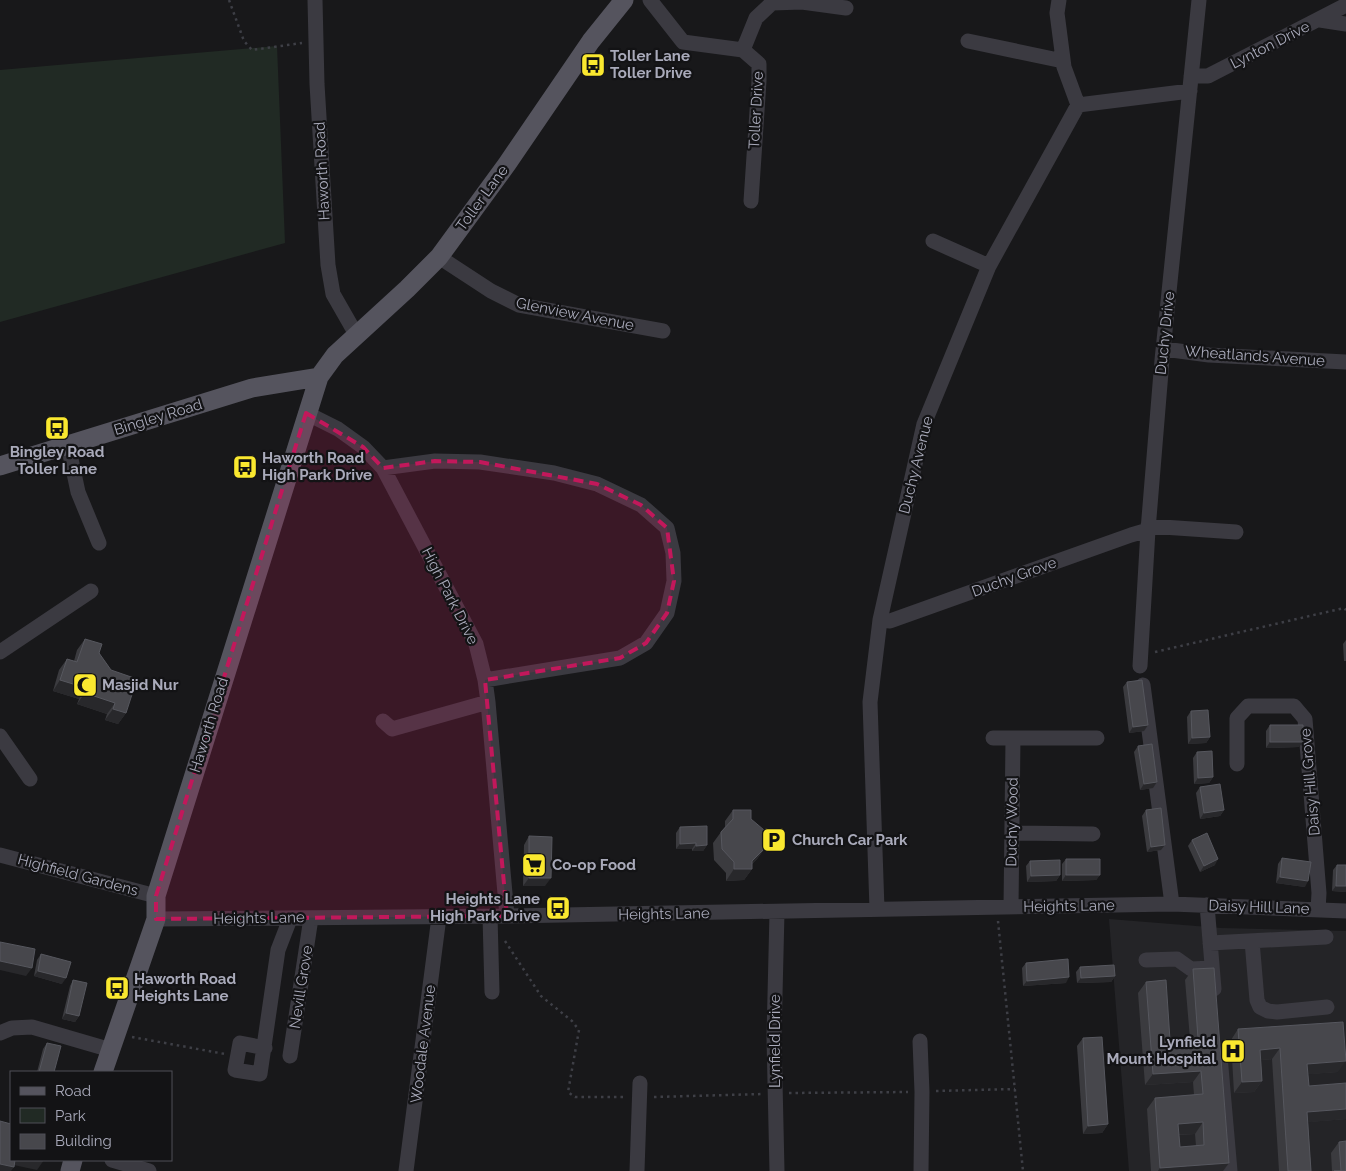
<svg xmlns="http://www.w3.org/2000/svg" width="1346" height="1171" font-family="Raleway,sans-serif">
  <rect width="100%" height="100%" fill="#18181a"/>
  <!-- built -->
  <path fill="#242427" d="M1109 919 1221 928 1346 931V1171H1129Z"/>
  <!-- green -->
  <path fill="#212a24" d="M277 46 285 243 0 322V70Z"/>
  <g fill="none" stroke-linecap="round" stroke-linejoin="round">
    <!-- path -->
    <path stroke="#3e3f46" stroke-width="2.5" stroke-dasharray="2.5 4" stroke-linecap="butt" d="M229 0 244 41 252 50 302 43
      M1155 652 1344 608 1346 610
      M998 921 1023 1171
      M505 941 541 996 572 1021 579 1030 568 1092 575 1097H626
      M132 1037 225 1054
      M936 1091 1015 1089
      M789 1093 908 1092
      M654 1097 763 1094"/>
    <!-- minor -->
    <path stroke="#3b3a41" stroke-width="15" d="M315 0 317 84 328 265 333 294 357 336
      M650 0 683 42 743 50 759 64V81L751 201
      M1059 0 1057 13 1064 67 1078 105
      M1320 20 1346 24
      M968 41 1063 61
      M743 50 756 18 772 3 802 2 846 8
      M1191 76H1208L1346 5
      M933 241 989 266
      M439 257 491 291 519 305 663 331
      M1164 349 1209 355 1346 362
      M306 413 338 429 363 447 383 468 476 644 485 680 488 702 507 916
      M68 445 78 492 99 543
      M383 468 435 461 480 462 554 473 597 484 641 505 667 528 673 553 674 581 667 613 646 643 620 658 485 680
      M1148 526 1236 532
      M880 620 890 621 1131 535 1148 530
      M0 652 91 591
      M1140 666 1148 530 1162 360 1199 0
      M1143 685 1172 904
      M383 721 392 729 488 702
      M0 736 30 779
      M993 738H1097
      M1237 764V718L1248 706H1294L1305 719 1319 893 1318 910
      M1012 833 1093 834
      M0 855 156 896
      M1207 905 1214 989
      M1011 907 1013 738
      M877 909 870 702 880 620 924 424 989 266 1078 105 1190 91
      M490 916 492 992
      M156 919 507 916 1172 904 1346 911
      M1252 941 1257 1000 1260 1007 1268 1011 1277 1012 1327 1007
      M1210 943 1326 937
      M1146 960 1177 959 1191 969 1212 968
      M0 1033 12 1028 32 1027 111 1050
      M920 1041 922 1092 921 1171
      M265 1048 240 1043 235 1070 260 1074 278 950 290 919
      M290 1056 311 918
      M1220 1056 1230 1171
      M112 1160 149 1171
      M406 1171 439 917
      M637 1171 640 1083
      M777 1171 774 1037 777 912"/>
    <!-- major -->
    <path stroke="#55545e" stroke-width="19" d="M0 466 252 388 319 377
      M103 1072 156 919V896L319 377 335 355 407 289 439 257 507 164 591 41 624 0
      M70 1171 73 1160"/>
  </g>
  <!-- wall -->
  <path fill="#3b3b3f" fill-rule="evenodd" d="M85 639 99 653 126 713 118 724 105 720 107 714 77 704 79 699 53 691 59 670 67 659 74 661 77 650Z
    M1346 640V661H1344L1343 644Z
    M1127 682 1148 725 1144 731 1129 733 1123 687Z
    M1191 711 1210 737 1206 743 1188 744 1187 717Z
    M1270 725 1299 747 1266 748V731Z
    M1138 746 1153 788 1140 790 1134 752Z
    M1197 752 1213 777 1209 783 1194 784 1193 758Z
    M1200 787 1224 810 1220 816 1200 819 1196 793Z
    M733 810 751 819 765 848 757 859 752 864V869L744 880 726 881V873L714 860 713 843 721 832 725 827V821Z
    M1146 810 1161 850 1147 852 1142 816Z
    M680 827 707 845 703 851H692V849H676V833Z
    M529 836 545 886H523L524 845Z
    M1192 840 1215 865 1200 872 1188 846Z
    M1282 858 1305 887 1276 883 1278 864Z
    M1066 859 1100 875 1096 880 1062 881V864Z
    M1030 861 1060 875 1056 881 1027 882 1026 866Z
    M1337 865 1346 892 1332 891 1333 870Z
    M41 954 62 984 34 976 37 960Z
    M1026 963 1066 983 1023 986 1022 968Z
    M1080 967 1115 976 1111 982 1077 983 1076 972Z
    M1193 969 1229 1163 1223 1171H1151L1147 1109 1155 1098 1194 1095 1193 1082 1145 1085 1138 993 1146 982 1170 1040 1190 1039 1185 980ZM1195 1134 1196 1146 1180 1147 1179 1135Z
    M73 980 79 1016 75 1022 62 1019 70 986Z
    M1238 1029 1338 1072 1308 1074 1309 1086 1346 1119 1308 1122 1311 1171H1279L1272 1059 1261 1060 1262 1081 1254 1092 1234 1093 1231 1040Z
    M1083 1038 1108 1124 1102 1133 1083 1134 1077 1046Z
    M47 1043 54 1072H37L43 1049Z
    M1339 1142 1346 1171H1332L1331 1153Z"/>
  <!-- shaded-wall -->
  <path fill="#28282b" d="M60 680 86 688 79 699 53 691Z
    M85 693 115 703 107 714 77 704Z
    M113 709 126 713 118 724 105 720Z
    M1148 725 1144 731 1129 733 1133 727Z
    M1210 737 1206 743 1188 744 1192 738Z
    M1270 742H1303L1299 747 1266 748Z
    M1213 777 1209 783 1194 784 1198 778Z
    M1157 782 1153 788 1140 790 1144 784Z
    M1224 810 1220 816 1200 819 1204 813Z
    M696 843 692 849H676L680 844Z
    M707 845 703 851H692L696 846Z
    M1165 845 1161 850 1147 852 1151 847Z
    M765 848 757 859 748 869H752L744 880 726 881 734 869 752 861Z
    M1218 859 1215 865 1200 872 1204 866Z
    M1060 875 1056 881 1027 882 1031 876Z
    M1066 875H1100L1096 880 1062 881Z
    M1280 877 1308 881 1305 887 1276 883Z
    M529 878H551L545 886H523Z
    M1336 886H1346V892L1332 891Z
    M0 961 32 968 26 976 0 970Z
    M38 971 66 978 62 984 34 976Z
    M1115 976 1111 982 1077 983 1081 978Z
    M1069 977 1066 983 1023 986 1027 981Z
    M66 1013 79 1016 75 1022 62 1019Z
    M1280 1048 1272 1059 1252 1061 1260 1050Z
    M1346 1061 1338 1072 1299 1075 1307 1064Z
    M1201 1071 1193 1082 1145 1085 1153 1074Z
    M1262 1081 1254 1092 1234 1093 1242 1082Z
    M1346 1109V1119L1300 1123 1307 1112Z
    M1203 1122 1195 1134 1171 1135 1178 1124Z
    M1108 1124 1102 1133 1083 1134 1088 1126Z
    M12 1160H44L37 1170 9 1164Z
    M1229 1163 1223 1171H1158L1160 1168Z
    M0 1164 14 1167 11 1171H0Z"/>
  <!-- building -->
  <path fill="#47474c" stroke="#56575e" fill-rule="evenodd" d="M85 639 102 644 99 653 111 670 137 679 126 713 113 709 115 703 85 693 86 688 60 680 67 659 77 662Z
    M1142 680 1148 725 1133 727 1127 682Z
    M1208 710 1210 737 1192 738 1191 711Z
    M1270 725H1303V742H1270Z
    M1152 744 1157 782 1144 784 1138 746Z
    M1212 751 1213 777 1198 778 1197 752Z
    M1220 784 1224 810 1204 813 1200 787Z
    M1161 808 1165 845 1151 847 1146 810Z
    M733 810H751V819L764 830 765 848 752 861V869H734V862L722 849 721 832 733 819Z
    M707 826V845L696 846V843L680 844V827Z
    M1207 833 1218 859 1204 866 1192 840Z
    M529 836 552 837 551 878H529Z
    M1282 858 1311 862 1308 881 1280 877Z
    M1066 859H1100V875H1066Z
    M1060 860V875L1031 876 1030 861Z
    M1337 865H1346V886H1336Z
    M0 942 35 949 32 968 0 961Z
    M41 954 71 962 66 978 38 971Z
    M1068 959 1069 977 1027 981 1026 963Z
    M1114 965 1115 976 1081 978 1080 967Z
    M1214 968 1229 1163 1160 1168 1155 1098 1203 1094 1201 1071 1153 1074 1146 982 1166 980 1170 1040 1198 1038 1193 969ZM1203 1122 1204 1145 1180 1147 1178 1124Z
    M73 980 87 983 79 1016 66 1013Z
    M1343 1022 1346 1061 1307 1064 1309 1086 1346 1083V1109L1307 1112 1311 1171H1288L1280 1048 1260 1050 1262 1081 1242 1082 1238 1029Z
    M1102 1037 1108 1124 1088 1126 1083 1038Z
    M47 1043 61 1046 54 1072H39Z
    M0 1121 11 1124V1160H15L14 1167 0 1164Z
    M1346 1141V1171H1334H1341L1339 1142Z"/>
  <!-- marked area -->
  <path fill="#c2185b" fill-opacity="0.2" stroke="#c2185b" stroke-width="4" stroke-dasharray="10 6" stroke-linejoin="round" d="M306 413 363 447 383 468 435 461 480 462 597 484 641 505 667 528 674 581 667 613 646 643 620 658 485 680 507 916 156 919V896Z"/>
  <!-- icons -->
  <defs>
    <symbol id="bus-square" viewBox="-11 -11 22 22"><rect x="-9" y="-9" width="18" height="18" rx="4" fill="#fae82f" stroke="#131315"/><path d="M-5-6H5V4H4V6H2V4H-2V6H-4V4H-5ZM-3.5-4V0h7V-4ZM-3.5 1.2v1.5H-2V1.2ZM2 1.2v1.5H3.5V1.2Z" fill="#111"/></symbol>
    <symbol id="mosque-square" viewBox="-11 -11 22 22"><rect x="-9" y="-9" width="18" height="18" rx="4" fill="#fae82f" stroke="#131315"/><path d="M3.5-4.9A6 6 0 1 0 3.5 4.9A5 5 0 1 1 3.5-4.9Z" fill="#111"/></symbol>
    <symbol id="parking-square" viewBox="-11 -11 22 22"><rect x="-9" y="-9" width="18" height="18" rx="4" fill="#fae82f" stroke="#131315"/><path d="M-3.5-5.5H1a3.5 3.5 0 0 1 0 7H-1V5.5H-3.5ZM-1-3.4V-.6H.8a1.4 1.4 0 0 0 0-2.8Z" fill="#111"/></symbol>
    <symbol id="supermarket-square" viewBox="-11 -11 22 22"><rect x="-9" y="-9" width="18" height="18" rx="4" fill="#fae82f" stroke="#131315"/><path d="M-6-5.5h2.5l.6 2H6L4.5 2H-2.5L-4.4-4H-6ZM-1.5 3.2a1.3 1.3 0 1 0 .1 0ZM3 3.2a1.3 1.3 0 1 0 .1 0Z" fill="#111"/></symbol>
    <symbol id="hospital-square" viewBox="-11 -11 22 22"><rect x="-9" y="-9" width="18" height="18" rx="4" fill="#fae82f" stroke="#131315"/><path d="M-5-5h3v3.5h4V-5h3V5h-3V1.5h-4V5h-3Z" fill="#111"/></symbol>
  </defs>
  <g fill-rule="evenodd">
    <use href="#bus-square" x="579" y="51" width="28" height="28"/>
    <use href="#bus-square" x="43" y="414" width="28" height="28"/>
    <use href="#bus-square" x="231" y="453" width="28" height="28"/>
    <use href="#mosque-square" x="71" y="671" width="28" height="28"/>
    <use href="#parking-square" x="760" y="826" width="28" height="28"/>
    <use href="#supermarket-square" x="520" y="851" width="28" height="28"/>
    <use href="#bus-square" x="544" y="894" width="28" height="28"/>
    <use href="#bus-square" x="103" y="974" width="28" height="28"/>
    <use href="#hospital-square" x="1219" y="1037" width="28" height="28"/>
  </g>
  <g text-anchor="middle" dominant-baseline="central" stroke-width="4.5" stroke-linejoin="round" paint-order="stroke">
    <!-- street labels -->
    <g font-size="15" fill="#a9aaba" stroke="#131315">
      <text transform="translate(1270 45) rotate(-27)">Lynton Drive</text>
      <text transform="translate(756 110) rotate(-87)">Toller Drive</text>
      <text transform="translate(322 171) rotate(-93)">Haworth Road</text>
      <text transform="translate(482 198) rotate(-54)">Toller Lane</text>
      <text transform="translate(575 314) rotate(11)">Glenview Avenue</text>
      <text transform="translate(1165 333) rotate(-84)">Duchy Drive</text>
      <text transform="translate(1255 356) rotate(4)">Wheatlands Avenue</text>
      <text transform="translate(158 417) rotate(-17)">Bingley Road</text>
      <text transform="translate(916 465) rotate(-76)">Duchy Avenue</text>
      <text transform="translate(1014 577) rotate(-20)">Duchy Grove</text>
      <text transform="translate(450 596) rotate(63)">High Park Drive</text>
      <text transform="translate(209 725) rotate(-73)">Haworth Road</text>
      <text transform="translate(1310 782) rotate(-95)">Daisy Hill Grove</text>
      <text transform="translate(1012 822) rotate(-89)">Duchy Wood</text>
      <text transform="translate(78 875) rotate(15)">Highfield Gardens</text>
      <text transform="translate(1069 906) rotate(-1)">Heights Lane</text>
      <text transform="translate(1259 907) rotate(2)">Daisy Hill Lane</text>
      <text transform="translate(664 914) rotate(-1)">Heights Lane</text>
      <text transform="translate(259 918) rotate(-1)">Heights Lane</text>
      <text transform="translate(301 987) rotate(-81)">Nevill Grove</text>
      <text transform="translate(775 1041) rotate(-90)">Lynfield Drive</text>
      <text transform="translate(423 1044) rotate(-83)">Woodale Avenue</text>
    </g>
    <!-- poi labels -->
    <g font-size="15" font-weight="bold" fill="#a9aaba" stroke="#131315" text-anchor="start">
      <text x="610" y="56">Toller Lane<tspan x="610" dy="17">Toller Drive</tspan></text>
      <text x="57" y="452" text-anchor="middle">Bingley Road<tspan x="57" dy="17">Toller Lane</tspan></text>
      <text x="262" y="458">Haworth Road<tspan x="262" dy="17">High Park Drive</tspan></text>
      <text x="102" y="685">Masjid Nur</text>
      <text x="792" y="840">Church Car Park</text>
      <text x="552" y="865">Co-op Food</text>
      <text x="540" y="899" text-anchor="end">Heights Lane<tspan x="540" dy="17">High Park Drive</tspan></text>
      <text x="134" y="979">Haworth Road<tspan x="134" dy="17">Heights Lane</tspan></text>
      <text x="1216" y="1042" text-anchor="end">Lynfield<tspan x="1216" dy="17">Mount Hospital</tspan></text>
    </g>
  </g>
  <!-- legend -->
  <rect x="10" y="1071" width="162" height="90" fill="#131315" stroke="#4f4f57"/>
  <rect x="20" y="1087" width="25" height="8" fill="#55545e" stroke="#4f4f57"/>
  <text x="55" y="1096" font-size="15" fill="#a9aaba">Road</text>
  <rect x="20" y="1108" width="25" height="15" fill="#212a24" stroke="#4f4f57"/>
  <text x="55" y="1121" font-size="15" fill="#a9aaba">Park</text>
  <rect x="20" y="1134" width="25" height="15" fill="#47474c" stroke="#4f4f57"/>
  <text x="55" y="1146" font-size="15" fill="#a9aaba">Building</text>
</svg>
